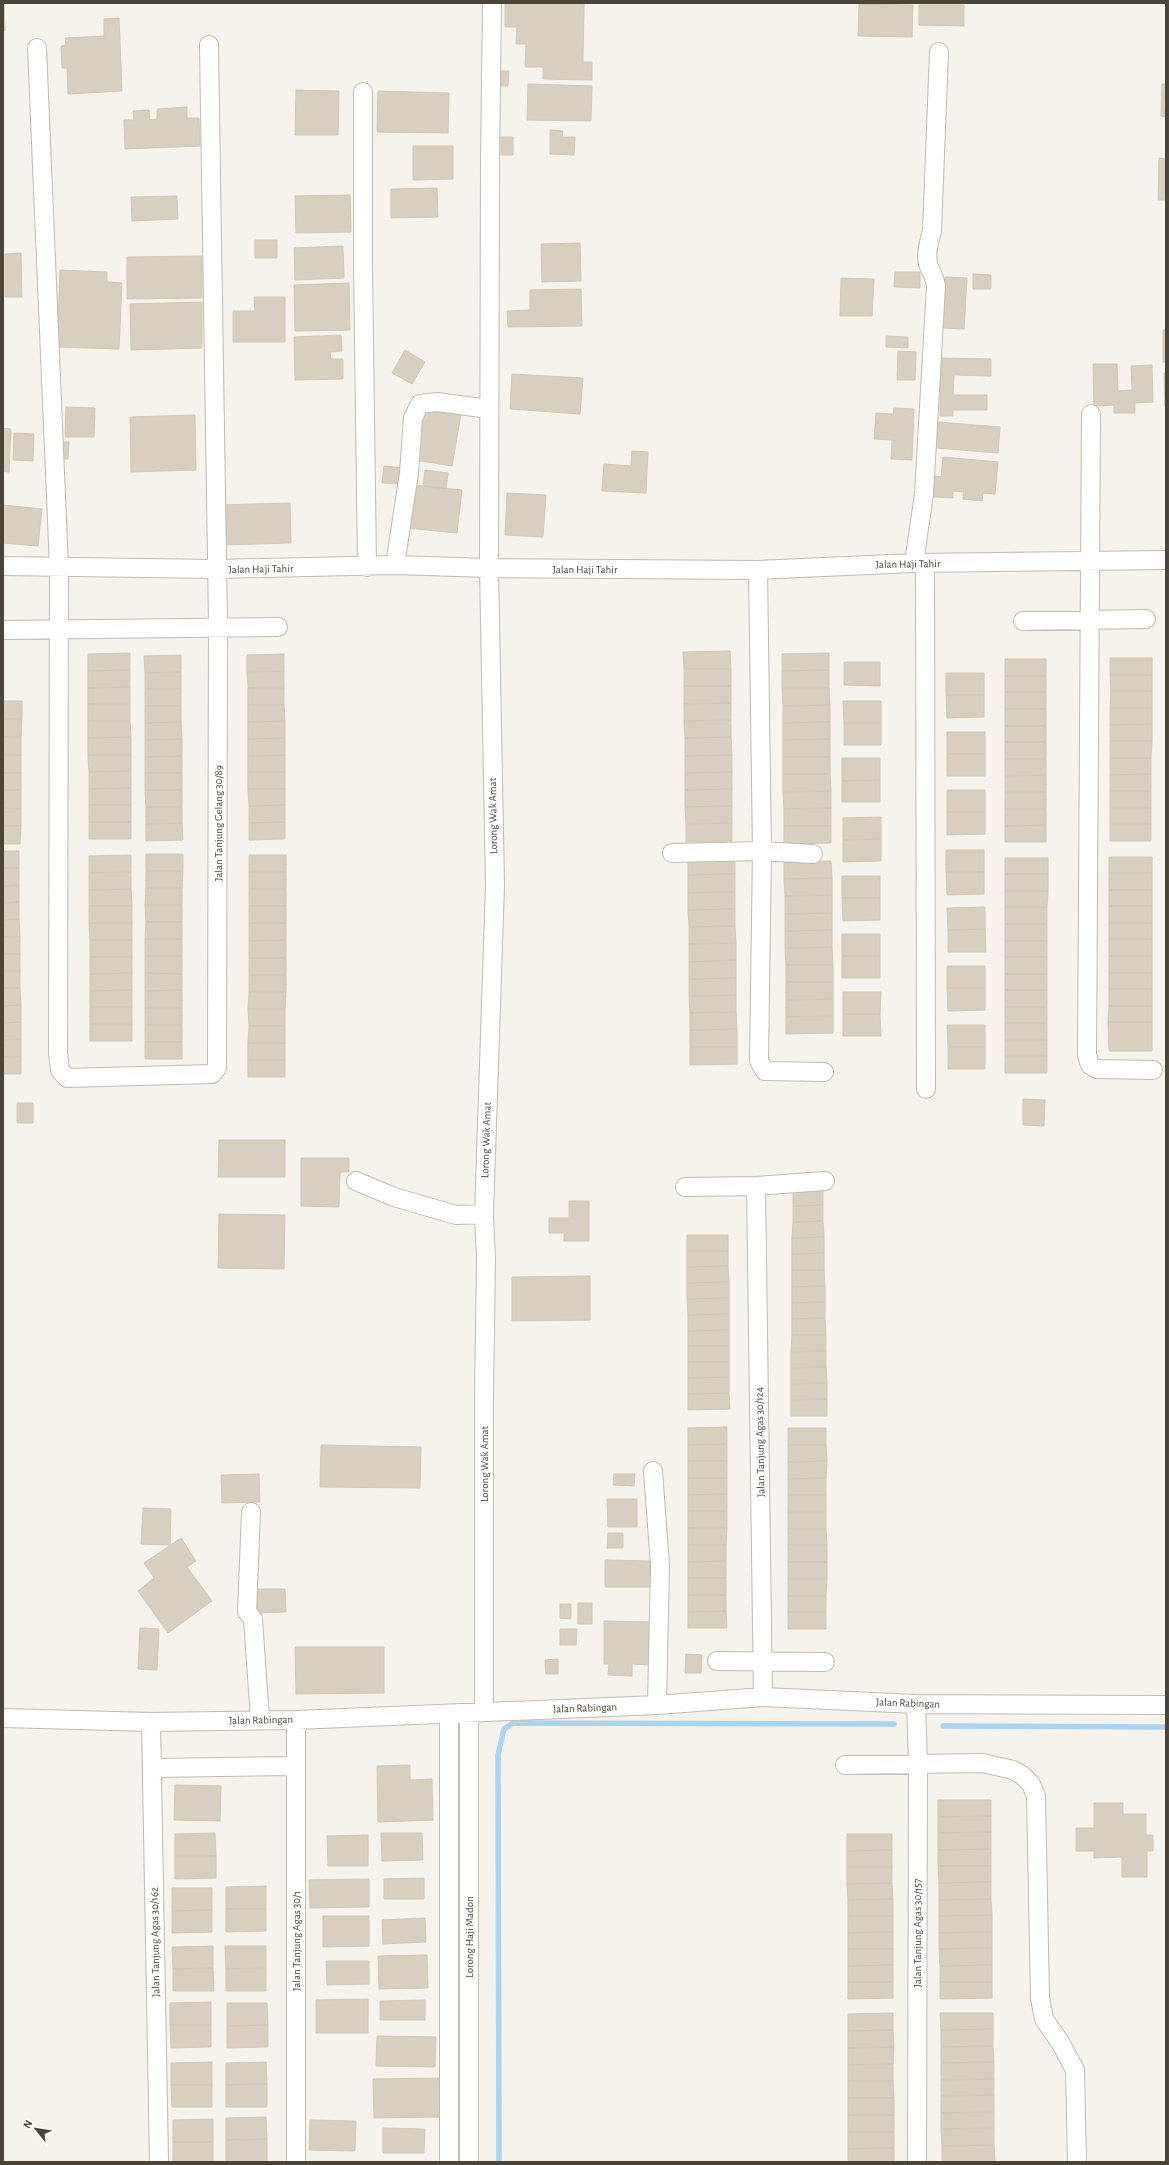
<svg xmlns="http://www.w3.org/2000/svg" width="1169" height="2165" font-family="'Alegreya Sans',sans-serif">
  <rect width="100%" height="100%" fill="#f6f3ec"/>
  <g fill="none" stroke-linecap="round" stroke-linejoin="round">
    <!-- stream -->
    <path stroke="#a9d4f2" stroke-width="5.5" d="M943 1726 1166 1727
      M499 2162 498 1755 504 1729 513 1723 894 1724"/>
  </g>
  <!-- building -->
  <path fill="#d8cfc1" stroke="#d3c7b4" d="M3 3H4L5 31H3Z
    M505 3H584L583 62H592V80L543 79V67H525L526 44H516L517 27H505Z
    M859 4 913 5 912 37 858 36Z
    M919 5H964V26L919 25Z
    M119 18 122 91 68 94 67 68H62L61 46 66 45 65 38 104 36V19Z
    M501 71H509L508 86H501Z
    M528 84 592 86 591 121 527 120Z
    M1162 84H1166V117L1161 116Z
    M296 90 339 91 338 135H295Z
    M378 91 449 93 448 133 377 132Z
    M187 107V118H199L200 146 125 149 124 120H134L133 111 149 110 150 120 157 119V109Z
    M550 130 563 131 562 137H575L574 155 550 154Z
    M501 137H513V155H501Z
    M413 146H453V179L413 180Z
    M1159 158 1166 159V200H1158Z
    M437 188 438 217 391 218V189Z
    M350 195 351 232 296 233 295 196Z
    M177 196 178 219 132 221 131 197Z
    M255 240H277V258H255Z
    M580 243 581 281 542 282 541 244Z
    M343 246 344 278 295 280 294 248Z
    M21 253 22 297H5V254Z
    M202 256V298L127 299V257Z
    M60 270 107 272V282L122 283 119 349 57 347Z
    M895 272H920V288L894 287Z
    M973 274 991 275V289H973Z
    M945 277 967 278 964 329 943 328Z
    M841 278 874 279 872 316H840Z
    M349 283 350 330 295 331 294 285Z
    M581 289 582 326 508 327 507 311 530 310V290Z
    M254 297H285V342H233V311H255Z
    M202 302V348L131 350 130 304Z
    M1163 330H1166V362H1163Z
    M341 335 342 351 330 352 331 359H343V379L295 380 294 337Z
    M886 336 908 337V348L886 347Z
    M405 350 425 362 412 384 392 373Z
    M898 351 916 352 915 380H897Z
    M941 358 991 359V376L954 375 953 395H987V410H953V416H940Z
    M1093 364H1117L1118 391 1132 390 1131 366 1152 365 1153 402 1135 403V413H1114V405L1094 406Z
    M1164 373H1166V406H1165Z
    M512 374 583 378 580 414 510 409Z
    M66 407 95 408 94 437H65Z
    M894 408 914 409 912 460 891 459 892 440 874 439 876 413 893 414Z
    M424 409 461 414 452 466 415 460Z
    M195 415 196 470 131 472 130 417Z
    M938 422 1000 427 998 453 936 448Z
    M3 428 11 429 9 472 3 471Z
    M14 433 34 434 33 461 13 460Z
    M59 442H69L68 459H59Z
    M632 451 648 452 646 493 602 491 604 464 631 466Z
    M943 457 998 462 995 494 983 493 982 501 963 499 964 492 953 491V498L933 497 934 476 941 477Z
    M384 466 403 468 402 484 382 483Z
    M425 470 448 473 446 489 423 486Z
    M412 485 462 490 457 533 407 528Z
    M507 493 546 495 543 537 505 535Z
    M290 503 291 543 221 545 220 505Z
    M3 505 42 509 38 546 3 543Z
    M730 651 731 669H684L683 652Z
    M130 653V670L88 671V654Z
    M829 653V670L782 671V654Z
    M284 654V671L247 672V655Z
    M181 655V672L145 673 144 656Z
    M1110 658H1152V675H1110Z
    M1005 659H1046V676H1005Z
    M844 662H880V686L844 685Z
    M684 669H731V686H684Z
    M130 670V687L88 688V671Z
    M829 670V688H782V671Z
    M284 671V688H248L247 672Z
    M181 672V689H145V673Z
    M946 673H984V695H946Z
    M1110 675H1152V691H1111Z
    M1005 676H1046V692H1005Z
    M684 686H731V703L684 704Z
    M130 687V704H88V688Z
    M248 688H284V705H248Z
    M782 688H829L830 705 783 706Z
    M145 689H181V706H145Z
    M1111 691H1152V708H1110Z
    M1005 692H1046V709H1005Z
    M946 695H984V717L947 718Z
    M3 701H22V719H3Z
    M843 701H881V723H844Z
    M731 703V720L684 721V704Z
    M88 704H130V721H88Z
    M248 705H284L285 721 248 722Z
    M830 705V722L783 723V706Z
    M145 706H181V722L145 723Z
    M1110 708H1152V724L1110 725Z
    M1005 709H1046V726H1005Z
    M3 719H22L21 737H3Z
    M731 720V737L685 738 684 721Z
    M88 721H130L131 737 88 738Z
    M285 721V738L248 739V722Z
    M181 722 182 739 145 740V723Z
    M830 722V739L783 740V723Z
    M844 723H881V745H844Z
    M1152 724V741H1110V725Z
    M1005 726H1046V742H1005Z
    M947 732H985V754H947Z
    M3 737H21V755H3Z
    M131 737V755H88V738Z
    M731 737 732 755 685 756V738Z
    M285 738V755L248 756V739Z
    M182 739V756L145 757V740Z
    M830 739V757H783V740Z
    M1110 741H1152L1151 758H1110Z
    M1005 742H1046V759H1005Z
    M947 754H985V776H947Z
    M3 755H21V773H3Z
    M88 755H131V771L89 772Z
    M285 755V772H248V756Z
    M732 755V772L685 773V756Z
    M182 756V773H145V757Z
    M783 757H830V774H783Z
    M842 758H880V780L842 781Z
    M1110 758H1151V774L1110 775Z
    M1005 759H1046V775L1005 776Z
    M131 771V788L89 789V772Z
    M248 772H285V789H248Z
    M732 772V789L685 790V773Z
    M3 773H21V790H3Z
    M145 773H182V790H145Z
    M783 774H830L831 791 783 792Z
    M1151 774V791H1110V775Z
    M1046 775V792H1005V776Z
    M880 780V802H842V781Z
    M131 788V805H89V789Z
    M248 789H285V805L249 806Z
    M732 789V806L685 807V790Z
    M3 790H21V809L3 808Z
    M145 790H182V807H146Z
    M947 790H985V812H947Z
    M831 791V808L784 809 783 792Z
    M1110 791H1151V808H1110Z
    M1005 792H1046V809H1005Z
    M89 805H131V822H89Z
    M285 805V822L249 823V806Z
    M732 806V823L686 824 685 807Z
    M146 807H182V823L146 824Z
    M3 808 21 809V826H3Z
    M831 808V826H784V809Z
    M1110 808H1151V824H1110Z
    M1005 809H1046V825L1005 826Z
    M947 812H985V834L947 835Z
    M881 817V839L843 840V818Z
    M89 822H131V839H89Z
    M285 822V839L249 840V823Z
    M182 823 183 840 146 841V824Z
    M732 823V841L686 842V824Z
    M1110 824H1151V841H1110Z
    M1046 825V842H1005V826Z
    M3 826H21L20 844H3Z
    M784 826H831V843L784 844Z
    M881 839V861L843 862V840Z
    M946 850H984V872H946Z
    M3 851H19V868H3Z
    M146 854H183V871H146Z
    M131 855V872L89 873V856Z
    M249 855H286V872H249Z
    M735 857V874L688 875V858Z
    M1109 857H1152V873H1109Z
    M1005 858H1048V874H1005Z
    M831 861 832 878 784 879V862Z
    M3 868H19V885L3 886Z
    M146 871H183L182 888H146Z
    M131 872V889L89 890V873Z
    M249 872H286V889H249Z
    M946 872H984V894L947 895Z
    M1109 873H1152V890H1109Z
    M735 874V892L688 893V875Z
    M1005 874H1048V891H1005Z
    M842 876H880V898H842Z
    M832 878V895L785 896 784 879Z
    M19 885V902L3 903V886Z
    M146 888H182V905H145Z
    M131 889 132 906H89V890Z
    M249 889H286V906H249Z
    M1109 890H1152V906H1109Z
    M1005 891H1048L1047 907H1005Z
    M735 892V909L688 910V893Z
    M832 895V913L785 914V896Z
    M842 898H880V920L843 921Z
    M19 902V919L3 920V903Z
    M145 905H182V922H146Z
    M89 906H132V923H89Z
    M249 906H286V923H249Z
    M1109 906H1152V923H1109Z
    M985 907V929L948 930 947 908Z
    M1005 907H1047V924H1005Z
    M735 909V926L689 927 688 910Z
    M832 913V930L785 931V914Z
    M19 919 20 937H3V920Z
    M146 922H182V939H145Z
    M89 923H132V940H90Z
    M249 923H286V940L249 941Z
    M1109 923H1152V939H1109Z
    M1005 924H1047V941H1005Z
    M735 926 736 943 689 944V927Z
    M985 929 986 952H948V930Z
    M832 930V947L785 948V931Z
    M842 934H880V956H842Z
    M3 937H20V954H3Z
    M145 939H182V956H145Z
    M1109 939H1152V956H1109Z
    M90 940H132V957H90Z
    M286 940V958H249V941Z
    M1005 941H1047V957H1005Z
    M736 943V960L689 962V944Z
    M832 947 833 965H786L785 948Z
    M3 954H20V971H3Z
    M145 956H182V974L145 973Z
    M842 956H880V978H842Z
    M1109 956H1152V973H1109Z
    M90 957H132V973L90 974Z
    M1005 957H1047V974H1005Z
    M249 958H286V975H249Z
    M736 960V978L689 979V962Z
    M786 965H833V982H786Z
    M947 966H985V988H947Z
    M3 971H20V988H3Z
    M132 973V990L90 991V974Z
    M145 973 182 974V990L145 991Z
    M1109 973H1152V989H1109Z
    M1005 974H1047V990H1005Z
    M249 975H286V992H249Z
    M736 978V995L689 996V979Z
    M786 982H833V999L786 1000Z
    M3 988H20L21 1005 3 1006Z
    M947 988H985V1010L948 1011Z
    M1109 989H1152V1006H1109Z
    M132 990V1007H90V991Z
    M182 990V1008H145V991Z
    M1005 990H1047V1007H1005Z
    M249 992H286L285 1009H248Z
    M843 992H881L880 1014H843Z
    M736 995V1012L690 1013 689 996Z
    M833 999V1016L786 1017V1000Z
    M21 1005V1022L3 1023V1006Z
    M1109 1006H1152V1022H1108Z
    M90 1007H132V1024H90Z
    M1005 1007H1047V1023H1005Z
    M145 1008H182V1025H145Z
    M248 1009H285V1026H249Z
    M736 1012 737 1029 690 1030V1013Z
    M843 1014H880L881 1036H843Z
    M833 1016V1033L786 1034V1017Z
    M21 1022V1039L3 1040V1023Z
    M1108 1022H1152V1051H1109Z
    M1005 1023H1047V1040H1005Z
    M90 1024H132V1041H90Z
    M145 1025H182V1042H145Z
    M947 1025H985V1047H948Z
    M249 1026H285V1043H248Z
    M737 1029V1047H690V1030Z
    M21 1039V1057H3V1040Z
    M1005 1040H1047V1056H1005Z
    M145 1042H182V1059H145Z
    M248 1043H285V1060H248Z
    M690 1047H737V1064L690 1065Z
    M948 1047H985V1069H948Z
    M1005 1056H1047V1073H1005Z
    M3 1057H21V1074H3Z
    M248 1060H285V1077H248Z
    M1023 1099 1045 1100 1044 1126 1023 1125Z
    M17 1103H33V1123H17Z
    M219 1140H285V1177H218Z
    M301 1158H349V1172H340L339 1207 301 1206Z
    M823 1189V1205L793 1206V1190Z
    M569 1201H589V1241H564V1233H549V1218H569Z
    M823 1205V1221L793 1222V1206Z
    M219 1214 285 1215 284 1269 218 1268Z
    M823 1221 824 1237 792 1238 793 1222Z
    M687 1235H728V1251H687Z
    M824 1237V1253L792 1254V1238Z
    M687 1251H728V1266L687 1267Z
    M824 1253V1270H792V1254Z
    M728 1266 729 1282 687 1283V1267Z
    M792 1270H824L825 1286 792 1287Z
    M590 1276V1320L512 1321V1277Z
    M729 1282V1298L687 1299V1283Z
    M825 1286V1302L792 1303V1287Z
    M729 1298V1314L688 1315 687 1299Z
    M825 1302V1318L792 1319V1303Z
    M729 1314V1330L688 1331V1315Z
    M825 1318 826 1335H792V1319Z
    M729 1330V1346H688V1331Z
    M792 1335H826V1351L791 1352Z
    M688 1346H729V1362H688Z
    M826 1351V1367L791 1368V1352Z
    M688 1362H729V1377L688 1378Z
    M826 1367 827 1383 791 1384V1368Z
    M729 1377V1393L688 1394V1378Z
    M827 1383V1399L791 1400V1384Z
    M729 1393 730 1409 688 1410V1394Z
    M827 1399V1416H791V1400Z
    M727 1427V1444L688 1445V1428Z
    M788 1428H826V1445H788Z
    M727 1444V1461H688V1445Z
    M321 1445 421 1447 420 1488 320 1487Z
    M788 1445H826L827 1461 788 1462Z
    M688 1461H727V1478H688Z
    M827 1461 826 1478 788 1479V1462Z
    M259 1474 260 1502 222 1503 221 1475Z
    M614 1474H635L634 1486 613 1485Z
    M688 1478H727V1494L688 1495Z
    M826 1478V1495H788V1479Z
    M727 1494V1511H688V1495Z
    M788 1495H826V1512H788Z
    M607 1499H637V1527H608Z
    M143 1508 171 1509 170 1545 141 1544Z
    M688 1511H727V1528H688Z
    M788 1512H826V1529H788Z
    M688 1528H727L726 1545H688Z
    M788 1529H826L827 1545H788Z
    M608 1533H623V1548H607Z
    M181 1538 196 1561 187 1567 212 1601 168 1633 138 1591 154 1578 144 1563Z
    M688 1545H726V1561L688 1562Z
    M788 1545H827V1562H788Z
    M605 1560 650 1561V1587H605Z
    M726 1561V1578H688V1562Z
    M788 1562H827V1579H788Z
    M688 1578H726V1595H688Z
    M788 1579H827L826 1596H788Z
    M252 1589H285L286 1612 252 1613Z
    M688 1595H726V1611L688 1612Z
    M788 1596H826V1612H788Z
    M578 1603H592V1624H578Z
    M560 1604H571V1619L560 1618Z
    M726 1611 727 1628H688V1612Z
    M788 1612H826V1629H788Z
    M604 1621 650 1622V1665L632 1664V1676L608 1675 609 1664H604Z
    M140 1628 159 1629 157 1670 138 1669Z
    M560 1629H577L576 1645H560Z
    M295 1647H384V1693L296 1694Z
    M686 1654 702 1655 701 1673H685Z
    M558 1659V1674H546L545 1660Z
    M410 1765V1780L432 1779 433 1820 378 1822 377 1766Z
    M175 1785 221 1786 220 1821 174 1820Z
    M938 1800H991V1816L938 1817Z
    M1094 1803H1123V1814H1146V1835H1153V1851H1147V1877H1122V1857L1094 1858V1851H1076V1828H1094Z
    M991 1816V1832L938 1833V1817Z
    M991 1832V1849L938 1850V1833Z
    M215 1833 216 1856H175V1834Z
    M381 1833H422L423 1860 382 1861Z
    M847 1834H892V1850L847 1851Z
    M368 1835V1866H328L327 1836Z
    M991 1849V1866H938V1850Z
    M892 1850V1867H847V1851Z
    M175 1856H216V1878L175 1879Z
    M938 1866H991V1882L939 1883Z
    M847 1867H892V1883L847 1884Z
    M424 1878V1899H384V1879Z
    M369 1879V1907L310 1908 309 1880Z
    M991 1882V1899L939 1900V1883Z
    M892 1883 893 1899 848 1900 847 1884Z
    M266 1886V1909H226V1887Z
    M172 1888H212V1910L172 1911Z
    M893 1899V1916H848V1900Z
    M991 1899 992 1915 939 1916V1900Z
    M226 1909H266V1931L226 1932Z
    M212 1910V1932L172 1933V1911Z
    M992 1915V1932L939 1933V1916Z
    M323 1916H369V1946L323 1947Z
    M848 1916H893V1932L848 1933Z
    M425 1918 426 1942 383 1944 382 1920Z
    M893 1932V1949H848V1933Z
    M992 1932V1948L939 1949V1933Z
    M213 1946V1968L173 1969 172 1947Z
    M225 1946H266V1968L226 1969Z
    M992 1948V1965L940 1966 939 1949Z
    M848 1949H893V1965L848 1966Z
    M427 1955 428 1988 379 1989 378 1956Z
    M326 1961H369V1984L327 1985Z
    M893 1965V1982H848V1966Z
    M992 1965V1982H940V1966Z
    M213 1968 214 1991H173V1969Z
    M266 1968V1991H226V1969Z
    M848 1982H893V1998L848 1999Z
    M940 1982H992V1998L940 1999Z
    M368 1999V2033H316V2000Z
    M425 2000V2020H380V2001Z
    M211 2002V2025H170V2003Z
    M227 2003H267L268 2025 227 2026Z
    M893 2013V2030L848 2031V2014Z
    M940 2013H993V2029L941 2030Z
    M170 2025H211V2047L171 2048Z
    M268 2025V2047L227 2048V2026Z
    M993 2029V2046L941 2047V2030Z
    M893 2030 894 2047 848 2048V2031Z
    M377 2036 436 2037 435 2067 376 2066Z
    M993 2046 994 2062 941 2063V2047Z
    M894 2047 893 2064 848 2065V2048Z
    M212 2062V2085H171V2063Z
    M266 2062 267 2084 226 2085V2063Z
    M994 2062V2079L941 2080V2063Z
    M893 2064V2081H848V2065Z
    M439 2078 440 2117 374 2118 373 2079Z
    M994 2079V2095L941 2096V2080Z
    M848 2081H893L894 2098H848Z
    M267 2084V2107H226V2085Z
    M171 2085H212V2107H172Z
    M994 2095V2112L941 2113V2096Z
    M848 2098H894V2115H848Z
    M994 2112V2128L941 2129V2113Z
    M848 2115H894V2132H848Z
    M266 2117 267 2139 226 2140V2118Z
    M213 2119V2142H173V2120Z
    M310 2120 356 2121 355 2151 309 2150Z
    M383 2128 425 2129 424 2153H383Z
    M994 2128V2145L942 2146 941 2129Z
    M848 2132H894V2148L848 2149Z
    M267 2139V2162H226V2140Z
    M173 2142H213V2162H173Z
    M994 2145 995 2162H942V2146Z
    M894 2148V2162H848V2149Z"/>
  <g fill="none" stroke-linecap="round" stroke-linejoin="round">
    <defs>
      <path id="minor" d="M37 48 59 567 58 1053 60 1070 67 1078 212 1074 217 1068 218 622 209 45
        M363 92V264L367 567
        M1091 414 1087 1055 1090 1065 1097 1069 1153 1070
        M914 563 924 494 936 286C935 278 933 276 930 269 924 257 929 243 932 231L939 52
        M925 563 926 1089
        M395 565 409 473 413 418 420 404 437 402 489 409
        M3 566 216 569 395 565 489 568 758 570 914 563 1166 560
        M758 570 762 851 759 1061 765 1071 824 1072
        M1023 621 1146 619
        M3 630 278 627
        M672 853 762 851 813 854
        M356 1181 394 1197 456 1215 484 1214
        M756 1186 763 1697
        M685 1187 756 1186 825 1181
        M653 1471 660 1565 657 1705
        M251 1512 247 1612 253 1619 260 1719
        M717 1661 825 1662
        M916 1704 918 1764 917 2162
        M484 1712V1394L486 1258 484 1214 495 885 489 568 490 160 492 3
        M449 1714V2162
        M3 1718 151 1722 296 1720 657 1705 763 1697 916 1704 1166 1705
        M296 1720V2162
        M151 1722 159 2162
        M845 1765 983 1763 1013 1770 1022 1775 1031 1784 1036 1796 1040 1998 1044 2019 1060 2042 1075 2070 1077 2162
        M152 1768 295 1766
        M469 2162V1713"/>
    </defs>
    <!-- minor casing -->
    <use href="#minor" stroke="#c2bbae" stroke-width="20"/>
    <!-- minor -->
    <use href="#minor" stroke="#fff" stroke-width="18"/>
  </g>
  <g text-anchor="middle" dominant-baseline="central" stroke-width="3" stroke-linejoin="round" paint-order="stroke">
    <!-- street labels -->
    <g font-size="11" fill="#4b4439" stroke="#fff">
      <text transform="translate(908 564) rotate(-1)">Jalan Haji Tahir</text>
      <text transform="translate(261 569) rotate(-1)">Jalan Haji Tahir</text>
      <text x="585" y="569">Jalan Haji Tahir</text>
      <text transform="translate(493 816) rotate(-91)">Lorong Wak Amat</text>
      <text transform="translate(218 823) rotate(-90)">Jalan Tanjung Gelang 30/89</text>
      <text transform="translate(486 1140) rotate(-88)">Lorong Wak Amat</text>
      <text transform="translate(760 1442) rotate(-91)">Jalan Tanjung Agas 30/124</text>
      <text transform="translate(484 1464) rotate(-90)">Lorong Wak Amat</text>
      <text transform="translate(908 1703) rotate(2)">Jalan Rabingan</text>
      <text transform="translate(585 1708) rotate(-2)">Jalan Rabingan</text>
      <text transform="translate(261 1720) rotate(-1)">Jalan Rabingan</text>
      <text transform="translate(917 1933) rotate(-90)">Jalan Tanjung Agas 30/157</text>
      <text transform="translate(469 1937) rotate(-90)">Lorong Haji Madon</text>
      <text transform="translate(296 1941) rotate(-90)">Jalan Tanjung Agas 30/1</text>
      <text transform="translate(155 1942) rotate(-91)">Jalan Tanjung Agas 30/162</text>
    </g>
  </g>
  <!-- border -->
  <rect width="1169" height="2165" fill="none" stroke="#4b4439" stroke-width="8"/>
  <!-- north arrow -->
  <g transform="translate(36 2129) rotate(300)" stroke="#ffffff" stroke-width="3" paint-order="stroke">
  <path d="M0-3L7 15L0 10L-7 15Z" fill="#4b4439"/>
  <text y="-6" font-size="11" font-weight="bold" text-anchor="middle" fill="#4b4439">N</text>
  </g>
</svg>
